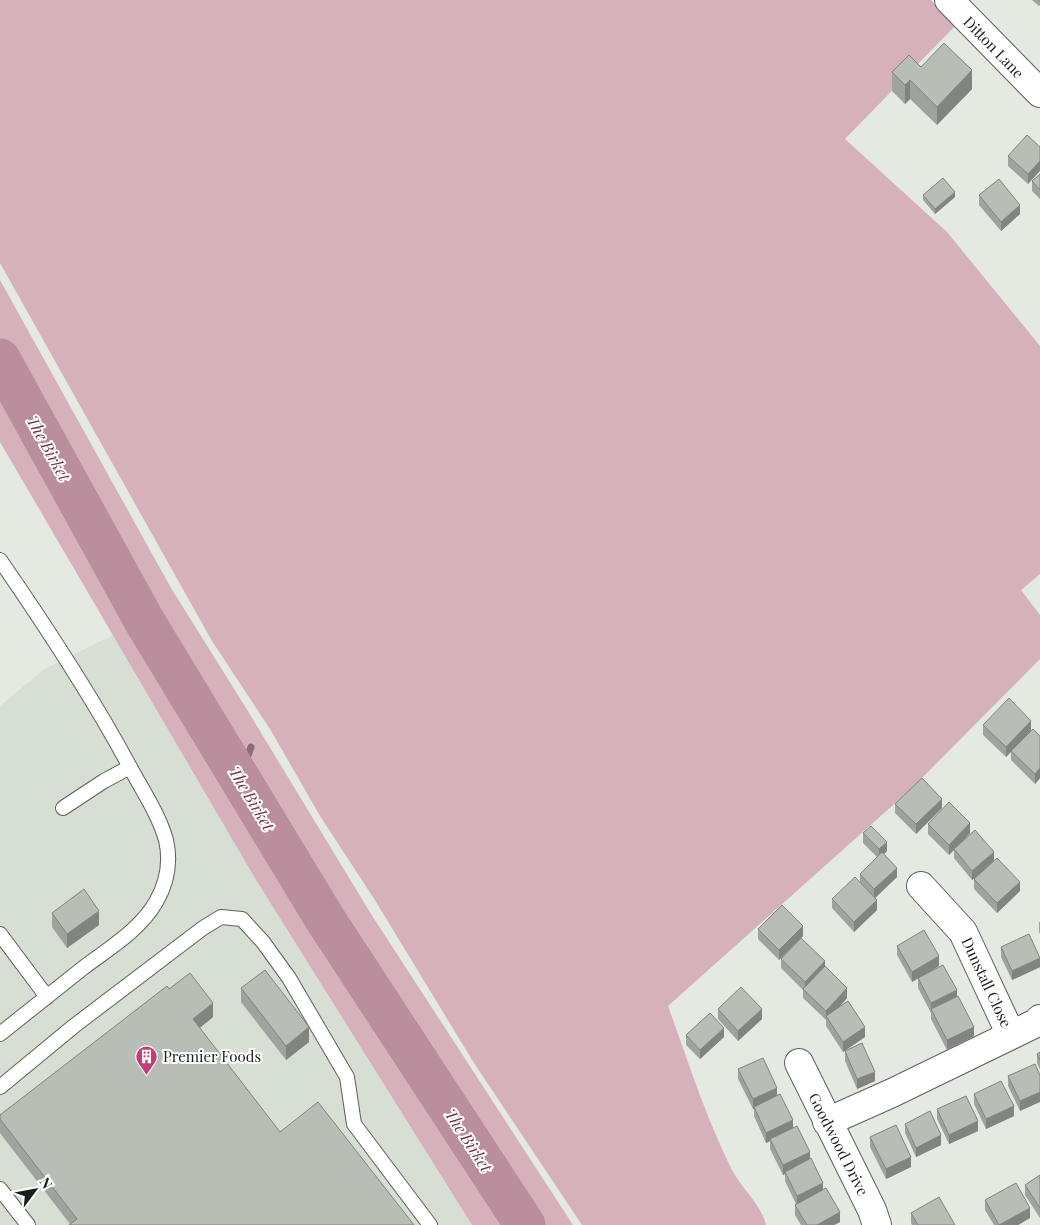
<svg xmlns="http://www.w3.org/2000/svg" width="1040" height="1225" font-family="'Playfair Display',serif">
  <rect width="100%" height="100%" fill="#e4e9e1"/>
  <!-- built -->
  <path fill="#d6dfd1" d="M113 635 256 880 472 1225H0V706L43 670Z"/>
  <!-- green -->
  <path fill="#d6b1bc" d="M0 0H931L955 26 845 139 947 232 1040 346V574L1021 590 1040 615V659L911 789 668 1006C688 1061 706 1118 732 1170 742 1189 761 1204 766 1225H582L474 1063 373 897 320 816 270 729 212 641 0 263Z
    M0 280 171 588 246 708 371 914 573 1225H472L256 880 0 442Z"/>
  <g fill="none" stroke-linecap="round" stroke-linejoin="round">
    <!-- stream -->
    <path stroke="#8b6c76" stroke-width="7" d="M240 778 251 747"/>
    <!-- river -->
    <path stroke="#bb8e9d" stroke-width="41" d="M0 359 145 622 325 919 525 1225"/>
    <defs>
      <path id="lane" d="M0 560C47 628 92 696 131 769 143 791 159 815 166 840 171 862 167 883 156 902 140 930 108 949 83 968 55 990 28 1012 0 1034
        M63 808 104 781 130 767
        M0 934 47 997
        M0 1087 74 1026 203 928 221 917 242 919 263 942 289 978 347 1077 354 1124 430 1225
        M0 1189 28 1225"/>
      <path id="street" d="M949 0 1040 93
        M921 886 963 932 1011 1035
        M799 1063 872 1210 877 1225
        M827 1122 892 1093 1036 1023 1040 1019"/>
    </defs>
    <!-- lane casing -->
    <use href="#lane" stroke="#5d605a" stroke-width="16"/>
    <!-- street casing -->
    <use href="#street" stroke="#5d605a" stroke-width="30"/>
    <!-- lane -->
    <use href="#lane" stroke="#fff" stroke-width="14"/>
    <!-- street -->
    <use href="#street" stroke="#fff" stroke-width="28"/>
  </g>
  <!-- wall -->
  <path fill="#9ea39d" d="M1032 0H1040V5L1039 6Z
    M921 67 972 89 937 125 910 99 905 104 892 91V72Z
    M1040 147 1028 184 1008 166V156Z
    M1040 174V199L1032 191V181Z
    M923 195 955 197 935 214 923 200Z
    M979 195 1020 214 1001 231 979 205Z
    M983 725 1031 730 1040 736V778L1035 784 1011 760V752L1006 757 983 735Z
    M895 804 942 808 916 834 895 813Z
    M928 824 970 833 963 841 994 861 1020 891 997 913 974 889V879L982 872 972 880 954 858V850L949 855 928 834Z
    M863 833 887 851 884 854 897 877 875 898 877 910 854 932 832 908V899L860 882V874L877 857 863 843Z
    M52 913 99 925 67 948 52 927Z
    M1039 922H1040V934L1039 932Z
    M758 929 803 936 779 960 758 939Z
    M897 946 939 966 929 972 957 997 974 1036 947 1050 931 1019V1013L918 988V978L912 982 897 955Z
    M1001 947 1040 967 1012 980 1001 957Z
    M781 959 825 967 847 998 839 1008 865 1037 843 1052 826 1026V1020L803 998V990L781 968Z
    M241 988 309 1042 286 1060 241 1002Z
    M169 989 213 1017 200 1028 280 1132 414 1225 70 1224 0 1133V1115Z
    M718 1009 762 1019 738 1041 718 1019Z
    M686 1035 724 1037 700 1059 686 1045Z
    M845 1051 875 1081 857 1089 845 1061Z
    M1040 1052V1070L1037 1063V1054Z
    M1035 1064 1020 1111 1008 1086V1076Z
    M738 1069 777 1095 793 1128 810 1159 823 1189 840 1222 834 1225H801L795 1215V1205L796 1204 785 1181V1174L783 1175 770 1149V1141L766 1143 754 1116V1109H753L738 1079Z
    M974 1094 1014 1116 986 1129 974 1104Z
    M937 1109 978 1131 949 1144 937 1119Z
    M905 1124 941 1145 916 1157 905 1133Z
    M870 1137 911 1167 886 1179 870 1147Z
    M1040 1175V1218L1025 1195V1185Z
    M985 1200 1030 1218 1018 1225H994L985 1210Z
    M911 1213 955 1225H912L911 1223Z"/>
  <!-- shaded-wall -->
  <path fill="#81847f" d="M972 70V89L937 125V107Z
    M910 80V99L905 104V85Z
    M1040 161V171L1028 184V174Z
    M955 192V197L935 214V209Z
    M1020 205V214L1001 231V222Z
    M1031 721V730L1006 757V747Z
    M1040 768V778L1035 784V774Z
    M942 799V808L916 834V824Z
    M970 823V833L949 855V845Z
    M887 842V851L879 859V849Z
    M994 852V862L972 880V871Z
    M897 868V877L874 899V889Z
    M1020 882V891L997 913V903Z
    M877 900V910L854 932V922Z
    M99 911V925L67 948V934Z
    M803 926V936L779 960V950Z
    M939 956V966L912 982V972Z
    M1040 958V967L1012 980V971Z
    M825 961V971L805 991V982Z
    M847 988V998L828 1019 826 1017V1011Z
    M957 990V1000L931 1009V1013V1003Z
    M213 1003V1017L193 1033V1019Z
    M762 1009V1019L738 1041V1031Z
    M309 1027V1042L286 1060V1046Z
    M865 1027V1037L843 1052V1042Z
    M974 1027V1036L947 1050V1040Z
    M724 1028V1037L700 1059V1050Z
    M875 1072V1081L857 1089V1079Z
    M777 1088V1097L754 1107V1109H753V1099Z
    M1040 1092V1102L1020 1111V1101Z
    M1014 1106V1116L986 1129V1119Z
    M793 1120V1130L770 1139V1141L766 1143V1133Z
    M978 1121V1131L949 1144V1135Z
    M941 1135V1145L916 1157V1148Z
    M810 1152V1162L785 1172V1174L783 1175V1165Z
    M911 1157V1167L886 1179V1169Z
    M823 1183V1192L797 1206V1196Z
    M1030 1208V1218L1018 1225H1000Z
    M840 1212V1222L834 1225H817Z"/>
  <!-- building -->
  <path fill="#b8bdb6" stroke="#81847f" d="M944 43 972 70 937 107 910 80 905 85 892 72 909 55 921 67Z
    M1027 135 1040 147V161L1028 174 1008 156Z
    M1040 174V190L1032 181Z
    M943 178 955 192 935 209 923 195Z
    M999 179 1020 205 1001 222 979 195Z
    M1009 698 1031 721 1006 747 983 725Z
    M1033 729 1040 736V768L1035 774 1011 751Z
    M922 778 942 799 916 824 895 804Z
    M949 802 970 823 949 845 928 824Z
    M871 826 887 842 879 849 863 833Z
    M975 830 994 852 972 871 954 849Z
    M882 852 897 868 874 889 860 874Z
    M997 858 1020 882 997 903 974 879Z
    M855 877 877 900 854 922 832 899Z
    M84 889 99 911 67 934 52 913Z
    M782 905 803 926 779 950 758 929Z
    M924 930 939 956 912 972 897 946Z
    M1029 934 1040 958 1012 971 1001 947Z
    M801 938 825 961 805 982 781 959Z
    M943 965 957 990 931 1003 918 978Z
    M825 966 847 988 826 1011 803 989Z
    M265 970 309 1027 286 1046 241 988Z
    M190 973 213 1003 193 1019 280 1132 318 1102 414 1225H69L77 1219 0 1119V1115L167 986 169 989Z
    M741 987 762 1009 738 1031 718 1009Z
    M958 996 974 1027 947 1040 931 1009Z
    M848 1001 865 1027 843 1042 826 1016Z
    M710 1013 724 1028 700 1050 686 1035Z
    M862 1043 875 1072 857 1079 845 1051Z
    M1040 1052V1060L1037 1054Z
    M763 1058 777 1088 753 1099 738 1069Z
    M1035 1064 1040 1075V1092L1020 1101 1008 1076Z
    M1001 1081 1014 1106 986 1119 974 1094Z
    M780 1094 793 1120 766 1133 754 1107Z
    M966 1096 978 1121 949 1135 937 1109Z
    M930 1111 941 1135 916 1148 905 1124Z
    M896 1125 911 1157 886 1169 870 1137Z
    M797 1126 810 1152 783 1165 770 1139Z
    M811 1158 823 1183 797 1196 785 1172Z
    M1040 1175V1208L1025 1185Z
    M1016 1183 1030 1208 999 1225 985 1200Z
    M826 1188 840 1212 817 1225H807L795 1205Z
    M939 1197 955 1225H918L911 1213Z"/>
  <!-- icons -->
  <defs>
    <symbol id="building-pin" viewBox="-11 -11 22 30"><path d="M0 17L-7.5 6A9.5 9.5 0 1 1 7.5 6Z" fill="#c43c79" stroke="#fff"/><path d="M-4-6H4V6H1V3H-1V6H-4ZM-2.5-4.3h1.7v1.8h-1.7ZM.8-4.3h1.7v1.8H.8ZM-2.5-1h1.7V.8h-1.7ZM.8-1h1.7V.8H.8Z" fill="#fff"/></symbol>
  </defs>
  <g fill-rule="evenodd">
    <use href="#building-pin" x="134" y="1044" width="25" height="34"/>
  </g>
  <g text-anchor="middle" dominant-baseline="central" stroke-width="4" stroke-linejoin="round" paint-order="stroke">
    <!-- street labels -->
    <g font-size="15" fill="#1c1e1b" stroke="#fff">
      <text transform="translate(994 47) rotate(46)">Ditton Lane</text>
      <text transform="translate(987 982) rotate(65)">Dunstall Close</text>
      <text transform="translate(839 1144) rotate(63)">Goodwood Drive</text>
    </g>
    <!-- poi labels -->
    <g font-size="15" fill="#1c1e1b" stroke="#fff" text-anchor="start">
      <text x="163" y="1056">Premier Foods</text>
    </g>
    <!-- water labels -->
    <g font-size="16" font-style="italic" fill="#6c3248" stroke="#fff">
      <text transform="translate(49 448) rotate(61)">The Birket</text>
      <text transform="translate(252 798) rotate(59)">The Birket</text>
      <text transform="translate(469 1140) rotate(57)">The Birket</text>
    </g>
  </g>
  <!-- north arrow -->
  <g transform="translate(35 1190) rotate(58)" stroke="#ffffff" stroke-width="4" paint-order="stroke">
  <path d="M0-4L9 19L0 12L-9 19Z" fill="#1c1e1b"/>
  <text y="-8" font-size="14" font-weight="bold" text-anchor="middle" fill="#1c1e1b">N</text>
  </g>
</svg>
